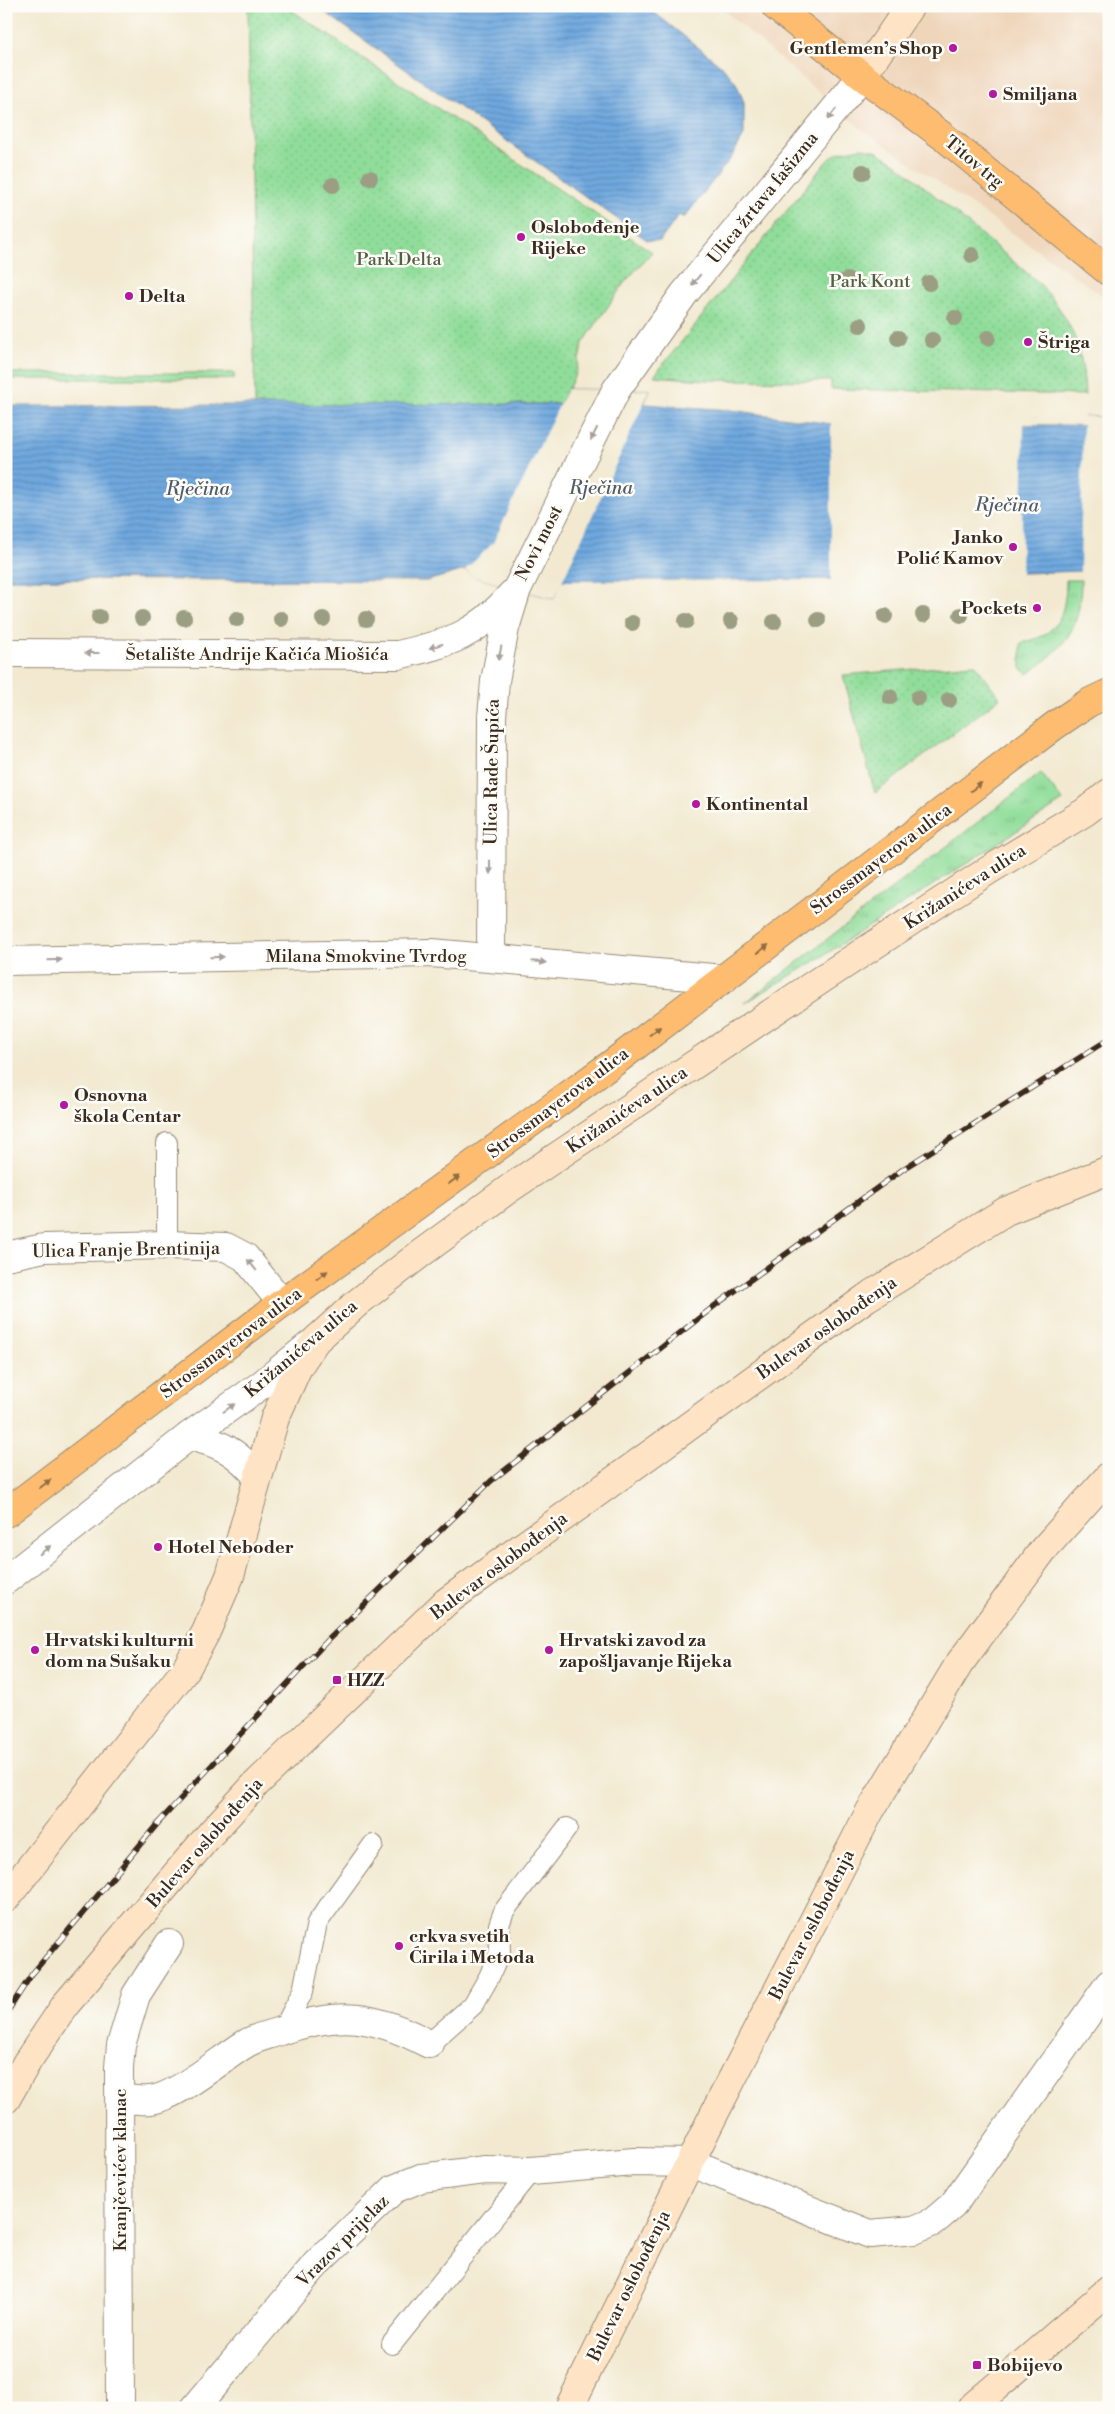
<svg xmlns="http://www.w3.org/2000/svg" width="1115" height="2414" font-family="'Libre Bodoni',serif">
  <defs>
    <pattern id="grass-tufts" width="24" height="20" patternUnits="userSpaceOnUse" patternTransform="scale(1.25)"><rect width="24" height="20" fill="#90dd9a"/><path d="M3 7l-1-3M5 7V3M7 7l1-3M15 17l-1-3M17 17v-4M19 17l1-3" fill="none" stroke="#7dbe84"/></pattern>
    <pattern id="park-dots" width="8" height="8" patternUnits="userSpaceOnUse" patternTransform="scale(1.25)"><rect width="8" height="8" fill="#90dd9a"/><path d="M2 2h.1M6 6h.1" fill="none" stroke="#7dbe84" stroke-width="1.8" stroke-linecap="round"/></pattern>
    <pattern id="water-rules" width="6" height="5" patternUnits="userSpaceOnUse" patternTransform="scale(1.25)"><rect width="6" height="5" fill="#6fa8df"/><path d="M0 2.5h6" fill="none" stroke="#5c89b4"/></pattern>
  </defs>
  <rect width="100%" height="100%" fill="#fdfcf7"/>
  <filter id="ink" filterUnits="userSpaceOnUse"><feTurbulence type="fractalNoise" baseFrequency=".02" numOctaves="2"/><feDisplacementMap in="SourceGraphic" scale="10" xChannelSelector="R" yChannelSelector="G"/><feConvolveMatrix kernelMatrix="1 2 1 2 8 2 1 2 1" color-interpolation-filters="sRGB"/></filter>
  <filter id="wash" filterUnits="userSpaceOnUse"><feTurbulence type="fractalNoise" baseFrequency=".0096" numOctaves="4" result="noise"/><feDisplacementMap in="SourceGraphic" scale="20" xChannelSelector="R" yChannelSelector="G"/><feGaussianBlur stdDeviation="1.12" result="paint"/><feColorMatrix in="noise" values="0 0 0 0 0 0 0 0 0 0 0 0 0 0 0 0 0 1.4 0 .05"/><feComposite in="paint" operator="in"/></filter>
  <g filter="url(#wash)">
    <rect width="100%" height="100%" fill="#f2e9d0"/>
    <!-- built -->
    <path fill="#efd6bb" d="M719 6H1109V300L859 127Z"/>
    <!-- grass -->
    <path fill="url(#grass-tufts)" stroke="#66845c" d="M6 373H234V379H6Z
      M1066 580H1081C1081 630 1066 645 1028 674L1021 668V643C1057 636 1066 616 1066 580Z
      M1041 773 1063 801 820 958 745 1003Z"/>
    <!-- park -->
    <path fill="url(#park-dots)" stroke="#66845c" d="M248 6H285L652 252 624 283 583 343 576 373 561 404 255 406Z
      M861 148 874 150 897 164 1039 283C1071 319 1083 346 1085 395L831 389V381L704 380 654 376 826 162 837 153Z
      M975 664 1000 698 875 793 843 675Z"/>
    <!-- water -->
    <path fill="url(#water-rules)" stroke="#55697e" d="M316 6H646L723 67 736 83 744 102V135L731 158 684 218 679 215 660 241 647 240Z
      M567 389 650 390 644 404 731 410 831 424 1083 425 1085 416 1109 418V570L831 580 561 581 554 599 475 577 465 570 427 581 6 579V406L560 404Z"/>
    <!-- pier -->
    <path fill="#f2e9d0" d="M567 389 650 390 554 599 474 577 465 570 493 543Z
      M1084 414V418L1085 416 1109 418V572L1080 573 1083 425 1024 423 1021 576 831 583 564 584 565 581 831 580V421L1081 423Z"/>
  </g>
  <g filter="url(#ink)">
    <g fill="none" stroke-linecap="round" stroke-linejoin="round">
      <defs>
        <path id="lane" d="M167 1143V1245
          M283 2030 303 1991 317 1923 373 1845
          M429 2044 473 2005 489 1977 500 1952 499 1925 504 1911 567 1828
          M392 2344 531 2171"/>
        <path id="street" d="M6 653 398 655C450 643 477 635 512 594
          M491 958 492 717 495 681 505 628 517 589 616 390 684 294 862 76
          M6 961 432 953 724 979
          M6 1256 44 1248 167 1245 226 1247 245 1257 282 1303
          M189 1436C221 1443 237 1452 258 1477
          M6 1580 189 1436 261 1385 311 1344
          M119 2098C129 2099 140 2101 150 2100 176 2098 223 2057 247 2043 257 2037 269 2035 280 2031 340 2011 373 2014 429 2044
          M120 2408 119 2067 121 2045 136 1995 169 1944
          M195 2408 317 2263 394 2189 421 2178 485 2170 531 2171 634 2162 691 2163 870 2234 914 2230 933 2222 953 2205 1109 1984"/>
        <path id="secondary" d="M862 76 910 6
          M6 1898 186 1669 206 1632 230 1576 275 1418 298 1367 316 1340 357 1303 420 1254 510 1188 822 979 989 870 1085 812 1109 793
          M6 2099 27 2062 66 2004 211 1833 256 1784 446 1602 866 1298 1006 1211 1109 1170
          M569 2408 712 2118 870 1811 959 1664 1043 1550 1109 1476
          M971 2408 1109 2290"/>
        <path id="primary" d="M775 6 862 76 944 137 1109 272
          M6 1513 282 1303 617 1060 1054 726 1088 703 1109 693"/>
      </defs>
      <!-- lane casing -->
      <use href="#lane" stroke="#968a77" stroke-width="22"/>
      <!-- street casing -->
      <use href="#street" stroke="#968a77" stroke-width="30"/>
      <!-- secondary casing -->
      <use href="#secondary" stroke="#968a77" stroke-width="30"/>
      <!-- primary casing -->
      <use href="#primary" stroke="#968a77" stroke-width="30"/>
      <!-- lane -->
      <use href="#lane" stroke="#fff" stroke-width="20"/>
      <!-- street -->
      <use href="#street" stroke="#fff" stroke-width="28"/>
      <!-- secondary -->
      <use href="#secondary" stroke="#fee4c5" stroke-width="28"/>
      <!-- primary -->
      <use href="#primary" stroke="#fdbc6f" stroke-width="28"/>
      <defs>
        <path id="rail" d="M6 2014 32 1974 159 1822 327 1641 491 1481 717 1304 906 1167 1109 1039"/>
      </defs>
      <!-- rail casing -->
      <use href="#rail" stroke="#3b2a1e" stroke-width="5.5"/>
      <!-- rail -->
      <use href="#rail" stroke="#fdfcf7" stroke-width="4" stroke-dasharray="11" stroke-linecap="butt"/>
    </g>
    <!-- trees -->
    <g fill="#9b9e82">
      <circle cx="863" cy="172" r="8"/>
      <circle cx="370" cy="178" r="8"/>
      <circle cx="333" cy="185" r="8"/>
      <circle cx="972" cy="255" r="8"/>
      <circle cx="847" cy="280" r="8"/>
      <circle cx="929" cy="283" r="8"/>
      <circle cx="955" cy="318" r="8"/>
      <circle cx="860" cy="325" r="8"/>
      <circle cx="898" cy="338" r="8"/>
      <circle cx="988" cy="338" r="8"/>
      <circle cx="932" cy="340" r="8"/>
      <circle cx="923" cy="615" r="8"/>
      <circle cx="961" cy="615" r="8"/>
      <circle cx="885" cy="616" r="8"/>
      <circle cx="99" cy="617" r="8"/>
      <circle cx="142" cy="618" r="8"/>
      <circle cx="184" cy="618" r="8"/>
      <circle cx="237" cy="619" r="8"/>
      <circle cx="281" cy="619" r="8"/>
      <circle cx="323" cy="619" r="8"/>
      <circle cx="366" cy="619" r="8"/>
      <circle cx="818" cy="620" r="8"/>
      <circle cx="686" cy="621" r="8"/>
      <circle cx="731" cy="621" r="8"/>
      <circle cx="774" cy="622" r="8"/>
      <circle cx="632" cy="623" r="8"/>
      <circle cx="890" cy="697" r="8"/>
      <circle cx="918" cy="698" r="8"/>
      <circle cx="949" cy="700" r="8"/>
    </g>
    <!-- one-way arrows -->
    <defs><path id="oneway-solid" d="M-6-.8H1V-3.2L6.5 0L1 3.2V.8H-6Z" transform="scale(1.25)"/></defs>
    <g fill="#a79f9a">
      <use href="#oneway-solid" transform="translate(832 114) rotate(128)"/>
      <use href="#oneway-solid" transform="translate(696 280) rotate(129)"/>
      <use href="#oneway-solid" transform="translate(594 434) rotate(117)"/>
      <use href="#oneway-solid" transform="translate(436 646) rotate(162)"/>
      <use href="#oneway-solid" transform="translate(92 653) rotate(-180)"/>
      <use href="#oneway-solid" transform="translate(500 653) rotate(101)"/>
      <use href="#oneway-solid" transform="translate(490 867) rotate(90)"/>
      <use href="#oneway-solid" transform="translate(217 957) rotate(-1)"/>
      <use href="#oneway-solid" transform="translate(55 960) rotate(-1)"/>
      <use href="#oneway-solid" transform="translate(539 962) rotate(5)"/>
      <use href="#oneway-solid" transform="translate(252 1265) rotate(-129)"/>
      <use href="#oneway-solid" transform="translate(229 1408) rotate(-35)"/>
      <use href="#oneway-solid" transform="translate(45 1550) rotate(-38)"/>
    </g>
    <g fill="#926c42">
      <use href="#oneway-solid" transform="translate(976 787) rotate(-37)"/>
      <use href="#oneway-solid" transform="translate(763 949) rotate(-37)"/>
      <use href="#oneway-solid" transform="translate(655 1031) rotate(-37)"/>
      <use href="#oneway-solid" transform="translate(454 1180) rotate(-36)"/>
      <use href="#oneway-solid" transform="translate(322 1275) rotate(-36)"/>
      <use href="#oneway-solid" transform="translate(45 1484) rotate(-37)"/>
    </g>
  </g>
  <!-- markers -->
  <g fill="#b5179e" stroke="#fdfcf7" stroke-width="2">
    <circle cx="953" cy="48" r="5"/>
    <circle cx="993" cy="94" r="5"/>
    <circle cx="521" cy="237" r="5"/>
    <circle cx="129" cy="296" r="5"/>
    <circle cx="1028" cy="342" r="5"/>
    <circle cx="1013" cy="547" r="5"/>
    <circle cx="1037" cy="608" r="5"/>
    <circle cx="696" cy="804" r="5"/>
    <circle cx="64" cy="1105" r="5"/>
    <circle cx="158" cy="1547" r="5"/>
    <circle cx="35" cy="1650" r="5"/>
    <circle cx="549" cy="1650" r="5"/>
    <rect x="332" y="1675" width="10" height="10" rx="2.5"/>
    <circle cx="399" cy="1946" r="5"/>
    <rect x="972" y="2360" width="10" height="10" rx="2.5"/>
  </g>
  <g text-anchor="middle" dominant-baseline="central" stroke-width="5" stroke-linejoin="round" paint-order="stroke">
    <!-- poi labels -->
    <g font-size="18" font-weight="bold" fill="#3b2a1e" stroke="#fdfcf7" text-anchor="start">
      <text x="943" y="48" text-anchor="end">Gentlemen’s Shop</text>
      <text x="1003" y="94">Smiljana</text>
      <text x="531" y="227">Oslobođenje<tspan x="531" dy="21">Rijeke</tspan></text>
      <text x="139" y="296">Delta</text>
      <text x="1038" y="342">Štriga</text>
      <text x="1003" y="537" text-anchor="end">Janko<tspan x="1003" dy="21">Polić Kamov</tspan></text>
      <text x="1027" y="608" text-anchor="end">Pockets</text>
      <text x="706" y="804">Kontinental</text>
      <text x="74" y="1095">Osnovna<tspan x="74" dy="21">škola Centar</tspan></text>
      <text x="168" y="1547">Hotel Neboder</text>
      <text x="45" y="1640">Hrvatski kulturni<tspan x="45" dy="21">dom na Sušaku</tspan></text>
      <text x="559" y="1640">Hrvatski zavod za<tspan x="559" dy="21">zapošljavanje Rijeka</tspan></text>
      <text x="347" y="1680">HZZ</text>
      <text x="409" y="1936">crkva svetih<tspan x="409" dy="21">Ćirila i Metoda</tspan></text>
      <text x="987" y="2365">Bobijevo</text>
    </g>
    <!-- street labels -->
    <g font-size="18" fill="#3b2a1e" stroke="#fdfcf7">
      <text transform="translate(974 162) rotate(40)">Titov trg</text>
      <text transform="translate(763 198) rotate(-51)">Ulica žrtava fašizma</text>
      <text transform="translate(539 543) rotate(-63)">Novi most</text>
      <text x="257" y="654">Šetalište Andrije Kačića Miošića</text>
      <text transform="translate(492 772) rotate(-89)">Ulica Rade Šupića</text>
      <text transform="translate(881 859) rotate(-37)">Strossmayerova ulica</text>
      <text transform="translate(965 887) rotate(-33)">Križanićeva ulica</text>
      <text x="366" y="956">Milana Smokvine Tvrdog</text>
      <text transform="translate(558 1103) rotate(-37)">Strossmayerova ulica</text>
      <text transform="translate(627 1110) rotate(-34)">Križanićeva ulica</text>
      <text transform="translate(126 1250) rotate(-1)">Ulica Franje Brentinija</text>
      <text transform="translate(827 1328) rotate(-35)">Bulevar oslobođenja</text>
      <text transform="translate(231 1343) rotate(-37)">Strossmayerova ulica</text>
      <text transform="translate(301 1349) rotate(-40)">Križanićeva ulica</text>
      <text transform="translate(499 1566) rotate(-37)">Bulevar oslobođenja</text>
      <text transform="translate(205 1843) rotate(-49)">Bulevar oslobođenja</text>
      <text transform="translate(812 1925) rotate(-63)">Bulevar oslobođenja</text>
      <text transform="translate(120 2170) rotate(-90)">Kranjčevićev klanac</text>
      <text transform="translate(343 2241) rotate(-45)">Vrazov prijelaz</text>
      <text transform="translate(629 2286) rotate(-64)">Bulevar oslobođenja</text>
    </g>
    <!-- park labels -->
    <g font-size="18" fill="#546043" stroke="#fdfcf7">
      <text x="399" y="259">Park Delta</text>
      <text x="870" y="281">Park Kont</text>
    </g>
    <!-- water labels -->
    <g font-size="19" font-style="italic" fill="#505c6b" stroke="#fdfcf7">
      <text x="601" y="488">Rječina</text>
      <text x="198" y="489">Rječina</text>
      <text transform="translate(1007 505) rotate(1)">Rječina</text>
    </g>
  </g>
  <!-- margin -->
  <rect width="1115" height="2414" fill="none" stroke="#fdfcf7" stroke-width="25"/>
</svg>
